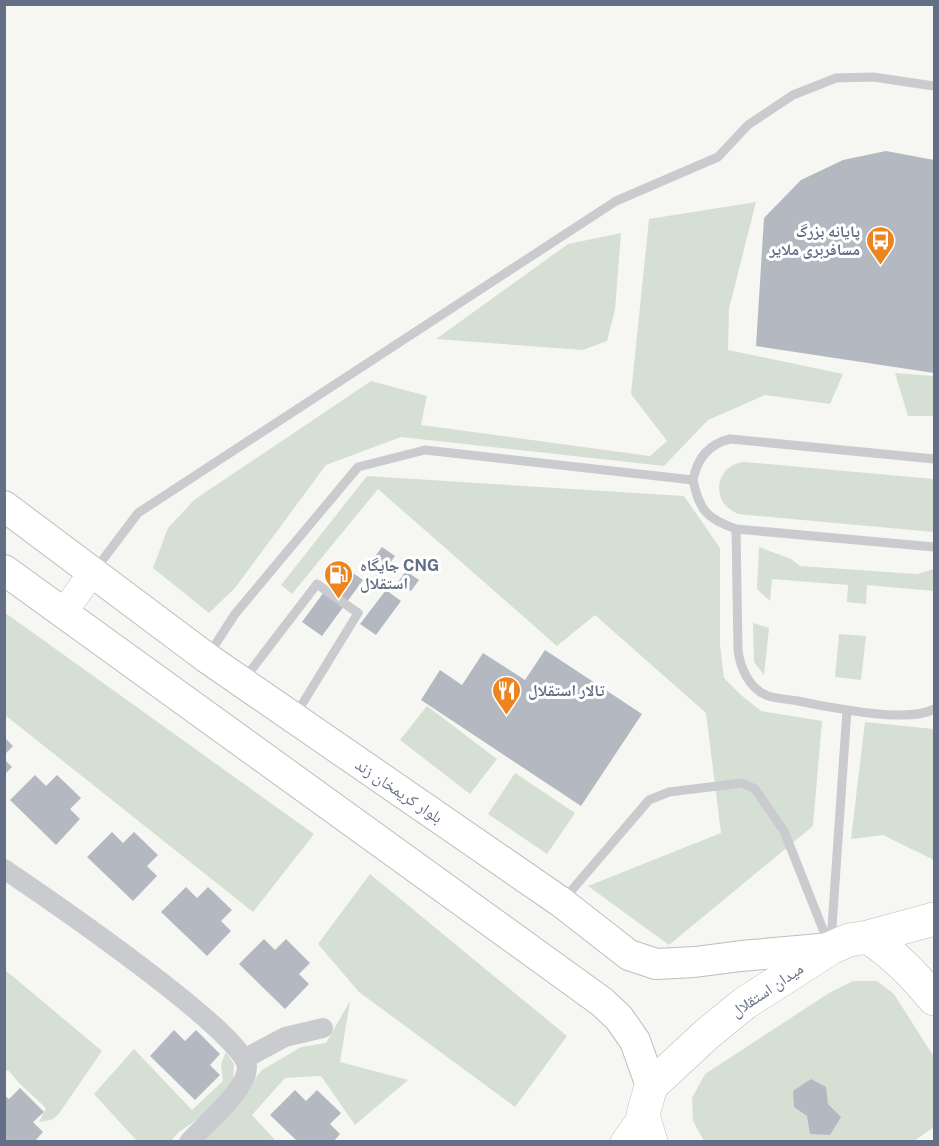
<svg xmlns="http://www.w3.org/2000/svg" width="939" height="1146" font-family="'Public Sans','Noto Naskh Arabic',sans-serif">
  <rect width="100%" height="100%" fill="#f6f7f3"/>
  <!-- green -->
  <path fill="#d6dfd4" d="M756 202 729 309 728 350 843 374 830 404 765 395 708 420 664 466 401 437 326 465 235 588 209 613 153 568 168 528 194 500 371 381 427 396 421 425 650 456 667 441 631 394 649 219Z
    M621 233 615 310 607 341 583 350 436 339 568 244Z
    M895 373 934 376V416H908Z
    M744 462 934 479V532L738 514C734 512 729 509 726 506 711 488 722 464 744 462Z
    M367 476 684 496 720 548V645L724 678 741 695 761 711 822 721 813 826 669 945 588 886 721 833 706 713 595 615 557 646 378 489 292 594 281 585Z
    M759 547 791 559 800 566 917 574 934 569V591L867 585 866 604 847 602 848 585 772 579 770 601 757 589Z
    M4 612 314 834 253 912 5 715Z
    M753 623 769 628 764 675 754 662Z
    M839 634 866 636 861 680 835 677Z
    M427 706 497 759 470 794 400 740Z
    M865 722 934 729V860L883 835 851 839Z
    M515 773 575 813 547 854 488 814Z
    M370 874 567 1036 515 1107 359 992 318 944Z
    M4 969 102 1051 58 1115 51 1120 39 1122 46 1108 19 1083 8 1070 5 1072Z
    M853 981H877L894 994 934 1057V1127L914 1141H704L693 1121 692 1098 705 1074 829 993Z
    M350 1001 340 1062 408 1080 355 1125 321 1076 285 1078 252 1115 276 1141 203 1142 262 1070 301 1047 326 1043Z
    M134 1049 192 1110 223 1081 221 1064 226 1052 234 1064 233 1082 202 1116 179 1132 171 1141H137L94 1094Z"/>
  <!-- building -->
  <path fill="#b4b8c0" d="M886 151 934 160V373L756 346 764 218 801 180 843 160Z
    M382 547 395 556 383 573 370 563Z
    M343 566 363 580 322 636 302 622Z
    M406 571 419 580 411 591 398 582Z
    M386 590 401 601 376 635 360 624Z
    M545 650 642 714 581 806 421 700 440 670 462 685 483 653 525 680Z
    M4 737 13 746 4 755Z
    M4 759 12 767 4 775Z
    M35 775 46 786 57 775 81 798 70 809 80 819 56 845 10 800Z
    M112 832 123 843 134 832 158 855 147 866 157 876 133 901 87 857Z
    M186 887 197 898 208 887 232 910 221 921 231 931 207 956 161 912Z
    M264 939 275 950 286 939 310 963 299 974 309 984 285 1009 239 964Z
    M174 1030 185 1041 196 1030 220 1054 210 1065 220 1075 195 1100 150 1056Z
    M811 1079 826 1087 828 1104 841 1117 830 1135 810 1134 807 1116 794 1107 793 1091Z
    M20 1088 44 1112 33 1122 43 1132 34 1142H4V1095L9 1099Z
    M295 1090 306 1101 317 1090 341 1113 330 1124 340 1134 333 1142H298L270 1115Z"/>
  <g fill="none" stroke-linecap="round" stroke-linejoin="round">
    <defs>
      <path id="secondary" d="M64 612 93 571
        M624 1142 643 1115"/>
      <path id="primary" d="M4 506 207 658 561 902 629 955 656 964 695 962 741 956 831 948
        M4 570 602 1002 619 1018 635 1041 651 1086"/>
      <path id="highway" d="M868 937 934 919
        M651 1142 643 1115 651 1086 707 1034 745 1003 831 948 849 940 868 937C895 955 914 975 934 999"/>
    </defs>
    <!-- secondary casing -->
    <use href="#secondary" stroke="#bdbfc5" stroke-width="28"/>
    <!-- primary casing -->
    <use href="#primary" stroke="#bbbdc2" stroke-width="32"/>
    <!-- highway casing -->
    <use href="#highway" stroke="#bbbcc0" stroke-width="34"/>
    <!-- lane -->
    <path stroke="#c9cbcf" stroke-width="9" d="M693 480C699 510 707 519 736 529L934 547
      M736 529 738 650C740 667 749 688 766 695 775 699 788 699 798 701 829 707 908 724 934 709
      M95 570 138 513 616 201 718 157 748 125 793 95 836 78 873 77 934 86
      M209 654 235 614 358 467 425 450 693 480C697 459 709 444 730 439L934 459
      M245 678 317 584 358 613 296 714
      M565 898 649 800 669 792 742 783 755 789 784 831 828 942
      M831 941 847 710"/>
    <!-- street -->
    <path stroke="#c9cbcf" stroke-width="20" d="M4 869C41 894 245 1033 247 1067 247 1090 204 1125 189 1142
      M244 1059 285 1037 323 1028"/>
    <!-- secondary -->
    <use href="#secondary" stroke="#fff" stroke-width="27"/>
    <!-- primary -->
    <use href="#primary" stroke="#fff" stroke-width="30"/>
    <!-- highway -->
    <use href="#highway" stroke="#fff" stroke-width="33"/>
  </g>
  <!-- icons -->
  <defs>
    <symbol id="bus-pin" viewBox="-11 -11 22 30"><path d="M0 17L-7.5 6A9.5 9.5 0 1 1 7.5 6Z" fill="#ec841f" stroke="#fff"/><path d="M-5-6H5V4H4V6H2V4H-2V6H-4V4H-5ZM-3.5-4V0h7V-4ZM-3.5 1.2v1.5H-2V1.2ZM2 1.2v1.5H3.5V1.2Z" fill="#fff"/></symbol>
    <symbol id="fuel-pin" viewBox="-11 -11 22 30"><path d="M0 17L-7.5 6A9.5 9.5 0 1 1 7.5 6Z" fill="#ec841f" stroke="#fff"/><path d="M-5.5-6h7V0h2V4h1.3V-2.5L3-4.5l.8-.8L6-3V5H2.5V1h-1V6h-7ZM-4.2-4.7v3.2H.2V-4.7Z" fill="#fff"/></symbol>
    <symbol id="restaurant-pin" viewBox="-11 -11 22 30"><path d="M0 17L-7.5 6A9.5 9.5 0 1 1 7.5 6Z" fill="#ec841f" stroke="#fff"/><path d="M-5-6h1v4h1v-4h1v4h1v-4h1v5L-1.5 .5V6h-2V.5L-5-1ZM5-6V6H3V1.5H1.5Q1.5-4 5-6Z" fill="#fff"/></symbol>
  </defs>
  <g fill-rule="evenodd">
    <use href="#bus-pin" x="864" y="224" width="33" height="45"/>
    <use href="#fuel-pin" x="322" y="558" width="33" height="45"/>
    <use href="#restaurant-pin" x="490" y="674" width="33" height="45"/>
  </g>
  <g text-anchor="middle" dominant-baseline="central" stroke-width="6" stroke-linejoin="round" paint-order="stroke">
    <!-- poi labels -->
    <g font-size="16" font-weight="bold" fill="#646e86" stroke="#fff" text-anchor="start">
      <text x="860" y="231" text-anchor="end">پایانه بزرگ<tspan x="860" dy="18">مسافربری ملایر</tspan></text>
      <text x="360" y="565">جایگاه CNG<tspan x="360" dy="18">استقلال</tspan></text>
      <text x="528" y="690">تالار استقلال</text>
    </g>
    <!-- street labels -->
    <g font-size="16" fill="#646e86" stroke="#fff">
      <text transform="translate(399 791) rotate(34)">بلوار کریمخان زند</text>
      <text transform="translate(767 990) rotate(-34)">میدان استقلال</text>
    </g>
  </g>
  <!-- border -->
  <rect width="939" height="1146" fill="none" stroke="#646e86" stroke-width="12"/>
</svg>
